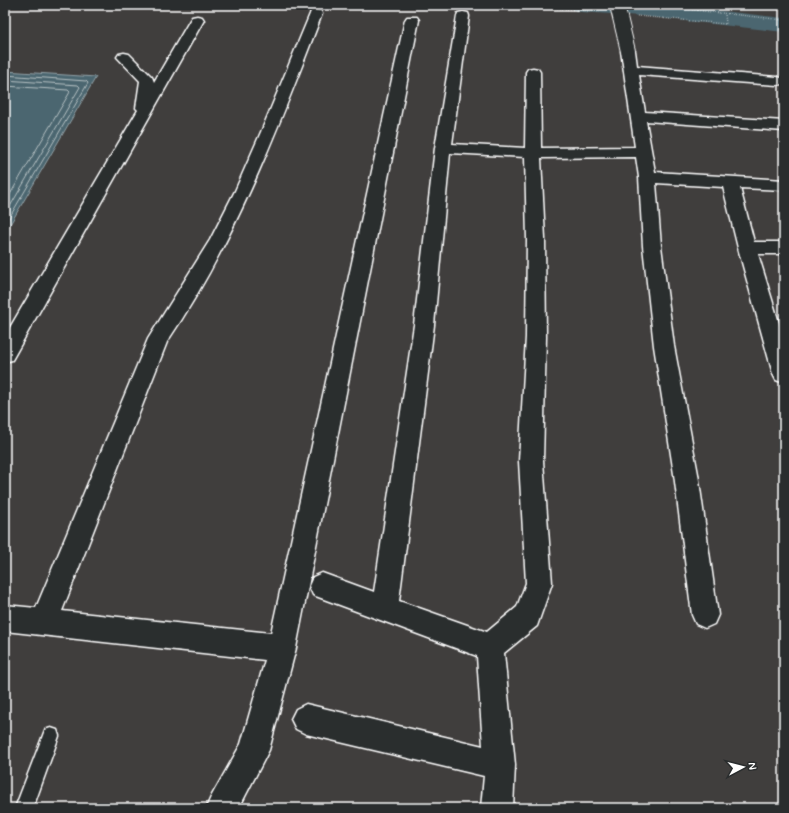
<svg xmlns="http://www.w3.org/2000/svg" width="789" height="813" font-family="Mynerve,sans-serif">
  <rect width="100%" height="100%" fill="#403e3d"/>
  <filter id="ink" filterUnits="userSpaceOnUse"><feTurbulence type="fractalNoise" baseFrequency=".025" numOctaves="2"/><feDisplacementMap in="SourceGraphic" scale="8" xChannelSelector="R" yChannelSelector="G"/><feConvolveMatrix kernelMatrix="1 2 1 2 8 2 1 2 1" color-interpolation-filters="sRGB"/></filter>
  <g filter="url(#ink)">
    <!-- water -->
    <path fill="#4b666f" stroke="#93a3a9" d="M5 71 96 77 5 233Z"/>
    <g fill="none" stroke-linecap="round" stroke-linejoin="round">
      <!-- shore -->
      <path stroke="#b7c2c5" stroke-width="1" d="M5 75 86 81 88 83 5 225
        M5 80 78 85 80 87 5 215
        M5 86 68 90 70 92 5 203"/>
      <!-- river -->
      <path fill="#4b666f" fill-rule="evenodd" d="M569 5H668L784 18V32L641 16 581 12 573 10Z"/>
      <defs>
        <path id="lane" d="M51 728 57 730 59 736 33 808H15L45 730Z"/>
        <path id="street" d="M316 10 321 11 322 14C278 128 236 240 167 342L62 611 271 633 405 20 407 17H417L419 20 296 648 269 750 239 808H206L211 797 241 744 265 660 5 631V605L36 608 148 339 210 240 235 191 261 132 310 14 311 11Z
          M463 12 468 13 469 16 452 144 525 148 526 72 528 69 533 68 538 69 540 72 541 148 635 147 621 51 623 48 628 47 633 48 635 51 637 66 777 77 782 78 784 81 782 84 777 85 639 75 645 112 784 121V131L646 121 655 172 784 180V190L740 188 754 242H784V254H758L784 339V383L776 380 773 374 738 248 723 187 656 183 661 246 674 346 698 474 718 615 714 624 705 628 696 624 692 615 674 474 654 346 643 246 639 177 636 157 541 158 545 239 546 337 543 461 552 583 537 626 504 653 515 765 513 808H481L484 776 306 734 296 729 291 719 296 709 306 704 483 746 477 656 313 595 309 586 313 577 322 573 374 592 414 325 435 148 457 16 458 13ZM450 153 525 157 527 239 526 337 519 461 526 583 517 607 487 632 399 601 434 325Z
          M197 16 202 17 204 20 12 360 5 362V336L138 110 136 108 140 81 117 57 119 54 124 53 129 54 152 77 154 82 190 20 192 17Z"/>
      </defs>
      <!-- lane casing -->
      <use href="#lane" stroke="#fff" stroke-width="3"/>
      <!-- street casing -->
      <use href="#street" stroke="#fff" stroke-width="3"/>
      <!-- path -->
      <path stroke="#fff" stroke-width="1.5" stroke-dasharray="0.5 2" stroke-linecap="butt" d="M439 5H452
        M650 5 784 20
        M475 6 551 8 600 12
        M637 16 726 24 725 14"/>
      <!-- lane -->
      <use href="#lane" fill="#2a2d2e" fill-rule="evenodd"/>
      <!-- street -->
      <use href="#street" fill="#2a2d2e" fill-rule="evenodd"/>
      <defs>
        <path id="street-bridge" d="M617 5 628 51"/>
      </defs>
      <!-- street-bridge casing -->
      <use href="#street-bridge" stroke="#fff" stroke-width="16" stroke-linecap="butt"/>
      <!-- street-bridge -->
      <use href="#street-bridge" stroke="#2a2d2e" stroke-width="14"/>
    </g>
  </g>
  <!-- margin -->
  <rect width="789" height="813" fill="none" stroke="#2a2d2e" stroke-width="20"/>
  <rect x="10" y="10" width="769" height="793" fill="none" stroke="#fff" stroke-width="1.5" filter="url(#ink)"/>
  <!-- north arrow -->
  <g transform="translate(743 767) rotate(83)" stroke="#2a2d2e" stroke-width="3" paint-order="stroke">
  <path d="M0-3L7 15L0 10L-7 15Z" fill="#ffffff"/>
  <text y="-6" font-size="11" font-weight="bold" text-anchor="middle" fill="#ffffff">N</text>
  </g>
</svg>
